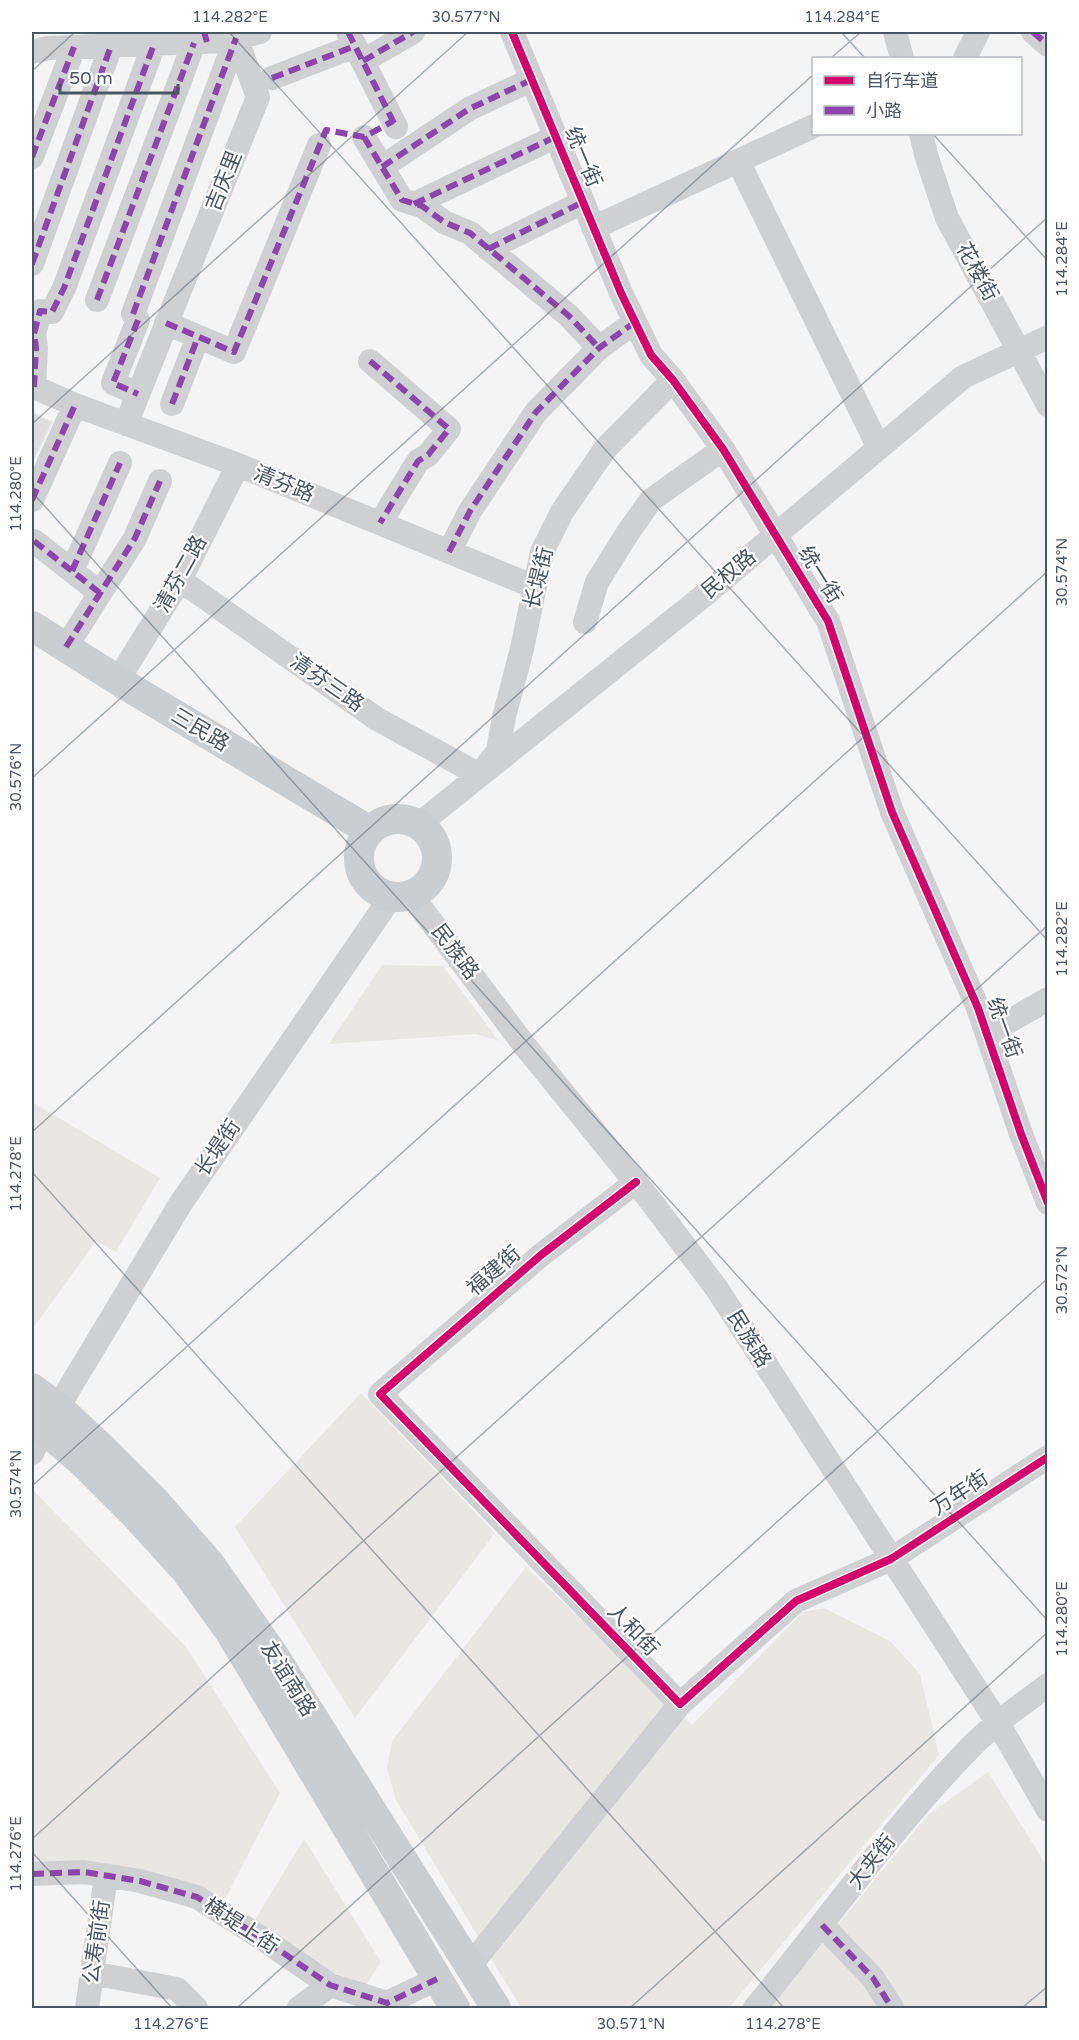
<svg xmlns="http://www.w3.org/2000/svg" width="1079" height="2040" font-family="'Varela Round','Noto Sans SC',sans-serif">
  <rect width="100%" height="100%" fill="#f4f4f4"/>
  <!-- commercial -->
  <path fill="#e8e7e3" d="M382 965 443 966 499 1041 476 1034 329 1044Z
    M32 1102 160 1178 116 1252 96 1241 32 1330Z
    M361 1393 495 1533 355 1718 235 1527Z
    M33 1490 186 1647 280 1793 225 1899 198 1887 32 1866V1493Z
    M526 1567 692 1725 803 1612 824 1608 890 1641 920 1674 939 1755 729 2008H521L396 1800 387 1768 392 1741Z
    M988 1772 1047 1866V2008H769L928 1815Z
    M304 1839 381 1962 366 1985 322 1968 255 1920Z"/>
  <!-- building -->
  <path fill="#ddddde" stroke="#e5e6e7" stroke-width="1.5" d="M32 412 52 422 32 462Z"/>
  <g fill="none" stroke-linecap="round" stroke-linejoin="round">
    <!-- minor -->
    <path stroke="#ced0d2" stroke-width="24" d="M348 32 396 127
      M512 32 621 293 651 355 673 380 723 449 828 621 892 812 978 1008 1021 1134 1048 1203
      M895 32 902 58
      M1033 32 1048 45
      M32 52 48 48 225 41 260 32
      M965 58 978 32
      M363 61 413 32
      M272 78 355 46
      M921 134 927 158 947 218 1048 405
      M364 137 402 200 422 206 444 222 470 233 569 316 599 348
      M32 157 74 47
      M738 161 879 448
      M382 167 469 109 531 80
      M414 204 555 137
      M593 228 814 126
      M488 249 583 202
      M32 264 111 46
      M97 300 194 43
      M133 314 236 38
      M138 320 113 383 138 394
      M166 323 234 352 319 145
      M370 361 449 429 428 455 418 461 380 523
      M32 386 75 405 238 465 535 587
      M34 387 36 348 34 334 40 311 52 312 64 288 154 44
      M172 404 198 337
      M126 424 258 97 236 38
      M32 500 75 405
      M34 541 100 593
      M449 552 470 511 536 412 599 348 635 322
      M72 571 120 463
      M180 580 377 719 480 775 498 751 504 717 522 649 542 552 562 512 605 449 673 380
      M585 622 597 582 629 531 651 500 723 449
      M66 647 135 538 160 481
      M118 680 180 580 238 465
      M418 825 702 597 963 377 1048 337
      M412 896 525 1046 650 1200 717 1289 998 1723 1048 1810
      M987 1034 1048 999
      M636 1182 541 1255 380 1394 680 1704 796 1601 891 1559 1048 1457
      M58 1407 181 1203 391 897
      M32 1453 44 1428
      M32 1874 84 1872 140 1881 197 1897 263 1939 330 1985 387 2003 437 1979
      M822 1925 873 1978 892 2008
      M469 1967 680 1704
      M92 1973 177 1989 196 2008
      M87 2008 106 1876
      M299 2008 330 1985
      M755 2008C826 1922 891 1829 970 1748 993 1724 1021 1705 1048 1685"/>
    <!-- major -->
    <path stroke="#caced1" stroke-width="30" d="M32 626 127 686 370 831
      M359 858a39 39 0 1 1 78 0a39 39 0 1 1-78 0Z
      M32 1388 58 1407 104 1450 153 1499 210 1564 273 1654 496 2008
      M32 1419 83 1463 134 1514 186 1571 230 1632 455 2008"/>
    <!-- quiet -->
    <path stroke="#8e44ad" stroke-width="6" stroke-dasharray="12 6" stroke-linecap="butt" d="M204 32 207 42
      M348 32 396 127
      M1033 32 1048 45
      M363 61 413 32
      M272 78 355 46
      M364 137 402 200 422 206 444 222 470 233 569 316 599 348
      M32 157 74 47
      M382 167 469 109 531 80
      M414 204 555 137
      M488 249 583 202
      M32 264 111 46
      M97 300 194 43
      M133 314 236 38
      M138 320 113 383 138 394
      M166 323 234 352 326 130 364 137 393 121
      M370 361 449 429 428 455 418 461 380 523
      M34 387 36 348 34 334 40 311 52 312 64 288 154 44
      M172 404 198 337
      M32 500 75 405
      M34 541 100 593
      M449 552 470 511 536 412 599 348 635 322
      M72 571 120 463
      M66 647 135 538 160 481
      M32 1874 84 1872 140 1881 197 1897 263 1939 330 1985 387 2003 437 1979
      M822 1925 873 1978 892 2008"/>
    <defs>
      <path id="cycleway" d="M512 32 621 293 651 355 673 380 723 449 828 621 892 812 978 1008 1021 1134 1048 1203
        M636 1182 541 1255 380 1394 680 1704 796 1601 891 1559 1048 1457"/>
    </defs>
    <!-- cycleway casing -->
    <use href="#cycleway" stroke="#fff" stroke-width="11"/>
    <!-- cycleway -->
    <use href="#cycleway" stroke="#d6006c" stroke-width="8"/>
  </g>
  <!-- ticks -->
  <path fill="none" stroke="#4a5661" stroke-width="1.5" stroke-opacity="0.45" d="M229 32 1048 941M841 32 865 58M831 58 861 32M32 71 75 32M933 134 1048 261M32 424 468 32M32 492 1048 1621M32 778 814 74M32 1132 1048 217M32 1172 784 2008M32 1486 1048 571M32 1839 1048 925M32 1852 172 2008M237 2008 1048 1278M630 2008 1048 1632M1022 2008 1048 1986"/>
  <g text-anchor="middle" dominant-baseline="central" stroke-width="4.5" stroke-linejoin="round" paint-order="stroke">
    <!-- street labels -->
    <g font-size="21" fill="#4a5661" stroke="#fff">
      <text transform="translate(583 157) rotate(67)">统一街</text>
      <text transform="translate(224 181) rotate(-68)">吉庆里</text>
      <text transform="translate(977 272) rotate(61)">花楼街</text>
      <text transform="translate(284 484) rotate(22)">清芬路</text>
      <text transform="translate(181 574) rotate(-61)">清芬二路</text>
      <text transform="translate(729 574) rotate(-40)">民权路</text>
      <text transform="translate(820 575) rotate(58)">统一街</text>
      <text transform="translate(539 578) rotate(-76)">长堤街</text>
      <text transform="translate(327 683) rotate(35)">清芬三路</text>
      <text transform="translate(200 730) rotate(31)">三民路</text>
      <text transform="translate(455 952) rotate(53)">民族路</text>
      <text transform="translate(1004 1028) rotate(70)">统一街</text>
      <text transform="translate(218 1148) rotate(-56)">长堤街</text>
      <text transform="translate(494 1271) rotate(-41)">福建街</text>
      <text transform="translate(749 1339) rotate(58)">民族路</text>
      <text transform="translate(960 1493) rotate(-33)">万年街</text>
      <text transform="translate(633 1630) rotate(46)">人和街</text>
      <text transform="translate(288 1679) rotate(58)">友谊南路</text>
      <text transform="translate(872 1862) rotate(-52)">大夹街</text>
      <text transform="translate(241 1926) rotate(33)">横堤上街</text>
      <text transform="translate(97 1942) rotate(-82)">公寿前街</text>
    </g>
  </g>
  <!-- border -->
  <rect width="1079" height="2040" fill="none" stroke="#ffffff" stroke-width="66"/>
  <!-- legend -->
  <rect x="812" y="57" width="210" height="78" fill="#ffffff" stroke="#b7bbc0" stroke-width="1.5"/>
  <rect x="824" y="76" width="30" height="9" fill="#d6006c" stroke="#b7bbc0" stroke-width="1.5"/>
  <text x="866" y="87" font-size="18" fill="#4a5661">自行车道</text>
  <rect x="824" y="106" width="30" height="9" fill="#8e44ad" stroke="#b7bbc0" stroke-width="1.5"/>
  <text x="866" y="117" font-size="18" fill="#4a5661">小路</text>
  <!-- scale -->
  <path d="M60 84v9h118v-9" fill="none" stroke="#4a5661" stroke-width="3"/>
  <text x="69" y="84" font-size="18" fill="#4a5661" stroke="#ffffff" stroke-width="4.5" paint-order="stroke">50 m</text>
  <rect x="33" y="33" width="1013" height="1974" fill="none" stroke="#4a5661" stroke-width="2"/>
  <g font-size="15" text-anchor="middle" fill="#4a5661">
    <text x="230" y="22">114.282°E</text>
    <text x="466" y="22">30.577°N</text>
    <text x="842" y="22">114.284°E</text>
    <text transform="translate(1062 259) rotate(-90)" y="5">114.284°E</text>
    <text transform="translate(16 494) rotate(-90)" y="5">114.280°E</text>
    <text transform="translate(1062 572) rotate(-90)" y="5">30.574°N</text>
    <text transform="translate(16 777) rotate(-90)" y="5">30.576°N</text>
    <text transform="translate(1062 939) rotate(-90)" y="5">114.282°E</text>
    <text transform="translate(16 1174) rotate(-90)" y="5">114.278°E</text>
    <text transform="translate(1062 1280) rotate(-90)" y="5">30.572°N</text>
    <text transform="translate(16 1484) rotate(-90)" y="5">30.574°N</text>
    <text transform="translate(1062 1619) rotate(-90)" y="5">114.280°E</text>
    <text transform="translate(16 1854) rotate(-90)" y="5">114.276°E</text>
    <text x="171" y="2029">114.276°E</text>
    <text x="631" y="2029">30.571°N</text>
    <text x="783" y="2029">114.278°E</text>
  </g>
</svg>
